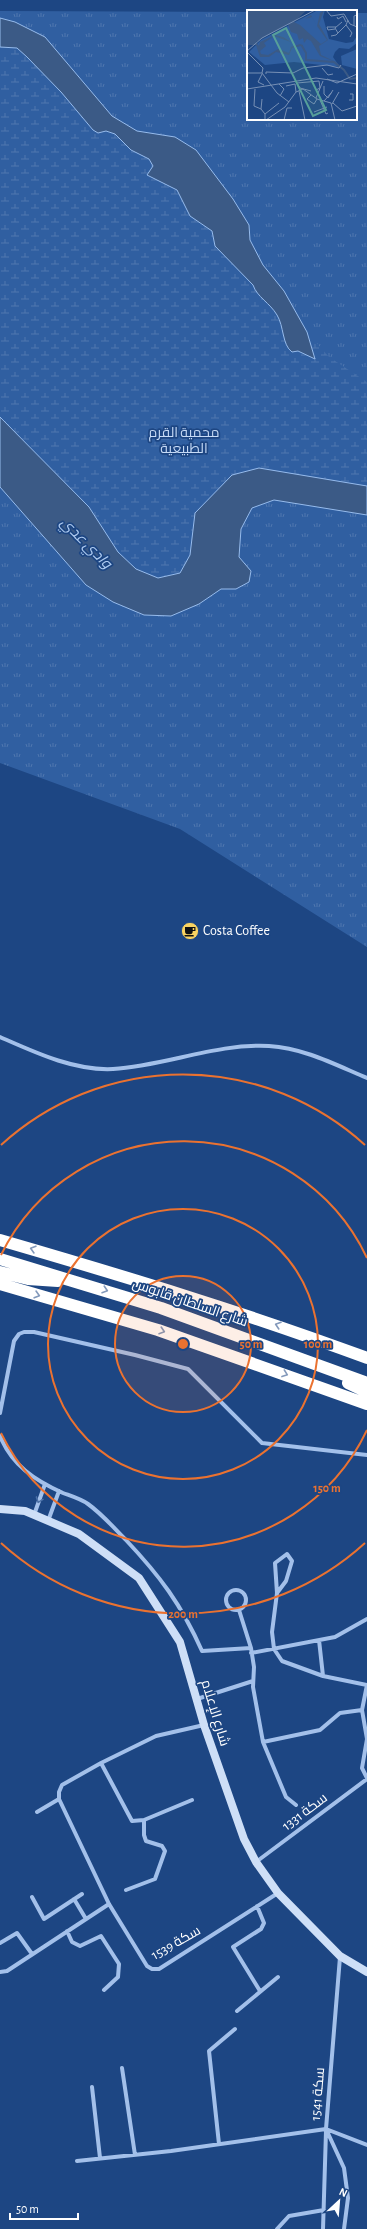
<svg xmlns="http://www.w3.org/2000/svg" width="367" height="2229" font-family="'Alegreya Sans',Cairo,sans-serif">
  <defs>
    <pattern id="grass-tufts" width="24" height="20" patternUnits="userSpaceOnUse"><rect width="24" height="20" fill="#305fa1"/><path d="M3 7l-1-3M5 7V3M7 7l1-3M15 17l-1-3M17 17v-4M19 17l1-3" fill="none" stroke="#4f77af"/></pattern>
    <pattern id="wetland-marsh" width="20" height="14" patternUnits="userSpaceOnUse"><rect width="20" height="14" fill="#305fa1"/><path d="M1 5h8M5 5V1M11 12h8M15 12V8" fill="none" stroke="#4f77af"/></pattern>
  </defs>
  <rect width="100%" height="100%" fill="#1d4683"/>
  <!-- grass -->
  <path fill="url(#grass-tufts)" d="M0 11 248 12V119H356V13H367V947L180 829 0 763Z"/>
  <!-- wetland -->
  <path fill="url(#wetland-marsh)" d="M0 47 17 48 27 57 61 92 93 130 98 133 106 131 115 134 131 150 149 159 153 166 147 175 177 190 190 216 212 231 215 246 253 285 255 290 278 315 287 349 315 358 307 332 329 357 367 382V486L259 468 232 475 195 513 190 555 180 574 158 578 136 569 118 552 89 507 0 417Z"/>
  <!-- water -->
  <path fill="#3b5a86" stroke="#96bbec" d="M0 18 15 22 45 37 112 116 137 131 175 137 196 150 233 199 249 225 250 240 263 265 284 291 307 332 315 359 298 351 292 352C282 345 284 326 277 315 270 303 257 297 253 285L215 246 212 231 190 216 177 190 147 175 153 166 149 159 131 150 115 134 106 131 98 133 93 130 61 92 27 57 17 48 0 47Z
    M0 417 89 507 118 552 136 569 158 578 180 573 190 555 195 513 232 475 259 468 367 486V515L274 500 252 508 241 529 239 557 251 571 249 582 236 589H221L199 604 171 616 144 615 113 602 86 585 0 487Z"/>
  <g fill="none" stroke-linecap="round" stroke-linejoin="round">
    <!-- street -->
    <path stroke="#a3c0ea" stroke-width="4" d="M0 1037C34 1052 74 1071 113 1069 165 1066 217 1043 269 1046 304 1048 336 1065 367 1078
      M0 1413 14 1341 19 1334 24 1332H34L135 1355 188 1369 262 1443 367 1455
      M0 1436C12 1465 34 1480 63 1493 71 1496 81 1499 88 1504 102 1514 113 1527 125 1539 160 1576 181 1604 202 1651L251 1648
      M34 1515 45 1484
      M48 1521 59 1491
      M226 1600a10 10 0 1 1 20 0a10 10 0 1 1-20 0Z
      M277 1593 286 1581 292 1561 287 1554 275 1563 277 1593 272 1632 274 1649 282 1661 323 1676 367 1685 362 1710 367 1739 362 1768 367 1778
      M239 1610 251 1648 254 1667 253 1687 263 1742 286 1797 296 1805
      M319 1640 323 1676
      M251 1653 335 1637 367 1619
      M197 1699 253 1681
      M204 1725 156 1736 101 1763 62 1785 59 1792V1799L109 1904 147 1966 152 1969H159L278 1893
      M263 1742 320 1730 340 1713 362 1710
      M101 1763 132 1821 144 1820 192 1800
      M37 1812 59 1799
      M256 1862 367 1779
      M126 1890 155 1879 165 1851 162 1846 146 1841 144 1835V1820
      M32 1897 44 1919 82 1894
      M74 1899 86 1919
      M257 1906 264 1923 261 1929 233 1947 260 1991
      M67 1931 72 1942 80 1946 101 1936 119 1964 118 1977 104 1990
      M0 1943 17 1933 32 1954
      M340 1957 326 2129 344 2168 348 2198 344 2229
      M0 1972 7 1971 109 1904
      M237 2011 278 1977
      M122 2068 135 2155
      M92 2087 100 2158
      M219 2144 209 2051 235 2029
      M77 2161 171 2151 326 2129 367 2145
      M277 2229 289 2216 324 2210
      M323 2229 326 2131"/>
    <!-- secondary -->
    <path stroke="#cedff7" stroke-width="8" d="M0 1509 25 1511 79 1534 139 1578 180 1642 204 1725 244 1839 256 1862 278 1893 340 1956 367 1972"/>
    <!-- highway -->
    <path stroke="#fff" stroke-width="12" d="M0 1240C124 1276 246 1313 367 1358
      M0 1259 161 1308 367 1383
      M0 1272 28 1279 58 1281
      M0 1284 158 1330 367 1404
      M348 1383 367 1392"/>
  </g>
  <!-- one-way arrows -->
  <defs><path id="oneway-chevron" d="M-2-3.5L2.5 0L-2 3.5" fill="none" stroke-width="1.6" stroke-linecap="round" stroke-linejoin="round"/></defs>
  <g stroke="#8399bb">
    <use href="#oneway-chevron" transform="translate(33 1249) rotate(-164)"/>
    <use href="#oneway-chevron" transform="translate(105 1290) rotate(18)"/>
    <use href="#oneway-chevron" transform="translate(37 1295) rotate(16)"/>
    <use href="#oneway-chevron" transform="translate(278 1325) rotate(-162)"/>
    <use href="#oneway-chevron" transform="translate(162 1331) rotate(18)"/>
    <use href="#oneway-chevron" transform="translate(285 1374) rotate(20)"/>
  </g>
  <use stroke="#4c71a7" href="#oneway-chevron" transform="translate(39 1500) rotate(110)"/>
  <!-- distance rings -->
  <circle cx="183" cy="1344" r="68" fill="#eb7230" fill-opacity=".12"/>
  <g fill="none" stroke="#eb7230" stroke-width="2">
    <circle cx="183" cy="1344" r="68"/>
    <circle cx="183" cy="1344" r="135"/>
    <path d="M367 1430A203 203 0 0 1 1 1433M1 1255A203 203 0 0 1 367 1258"/>
    <path d="M365 1543A270 270 0 0 1 1 1543M1 1145A270 270 0 0 1 365 1145"/>
  </g>
  <!-- icons -->
  <defs>
    <symbol id="cafe-disc" viewBox="-11 -11 22 22"><circle r="9.5" fill="#f9d361" stroke="#1d4683"/><path d="M-5.5-4.5H6V0H3Q3 3.5 0 3.5H-2.5Q-5.5 3.5-5.5 0ZM3-3.2v2h1.7v-2ZM-6 4.5H4V6H-6Z" fill="#111"/></symbol>
  </defs>
  <g fill-rule="evenodd">
    <use href="#cafe-disc" x="180" y="921" width="20" height="20"/>
  </g>
  <g text-anchor="middle" dominant-baseline="central" stroke-width="3.5" stroke-linejoin="round" paint-order="stroke">
    <!-- park labels -->
    <g font-size="14" fill="#c7dbf7" stroke="#1d4683">
      <text x="184" y="433">محمية القرم<tspan x="184" dy="16">الطبيعية</tspan></text>
    </g>
    <!-- poi labels -->
    <g font-size="14" fill="#fff" stroke="#1d4683" text-anchor="start">
      <text x="203" y="931">Costa Coffee</text>
    </g>
    <!-- street labels -->
    <g font-size="14" fill="#fff" stroke="#1d4683">
      <text transform="translate(190 1303) rotate(19)">شارع السلطان قابوس</text>
      <text transform="translate(215 1713) rotate(73)">شارع الإعلام</text>
      <text transform="translate(305 1812) rotate(-37)">سكة 1331</text>
      <text transform="translate(176 1943) rotate(-30)">سكة 1539</text>
      <text transform="translate(318 2094) rotate(-85)">سكة 1541</text>
    </g>
    <!-- water labels -->
    <g font-size="15" font-style="italic" fill="#aecbf1" stroke="#1d4683">
      <text transform="translate(86 543) rotate(45)">وادي عدي</text>
    </g>
  </g>
  <!-- overview -->
  <g transform="translate(247 10)">
    <rect width="110" height="110" fill="#1d4683"/>
    <path d="M71 0H78L76 7 82 29 99 33 106 32 110 26V33L102 39 92 38 88 42 86 47 93 57 47 52 18 55 2 42 14 30Z" fill="#305fa1"/>
    <path d="M27 26 43 32 55 34 44 37 42 43 31 39 15 45 13 41 19 36 17 33Z" fill="#305fa1"/>
    <path d="M110 39V59L95 55 94 46Z" fill="#305fa1"/>
    <path d="M0 0H60L47 12 53 15 74 34 80 30 70 16 65 7 58 9 64 5 70 16 73 3 77 0 72 14 81 30 72 36 74 45 91 53 73 46 64 31 60 29 57 33 56 28 52 30 50 24 44 22 41 14 9 32 12 36 13 32 28 25 36 27 44 32 27 26 17 33 19 36 13 41 14 44 21 45 31 39 42 43 44 37 53 34 56 35V38L54 36 45 38 42 45 29 42 22 47H13L9 35H0Z" fill="#3b5a86"/>
    <path fill="none" stroke="#3b5a86" stroke-width="2" d="M55 36 59 43V50L87 52 97 60 103 69 110 68"/>
    <path fill="none" stroke="#7790b5" stroke-width="1" d="M79 0 84 6 97 4 103 14 110 17M90 7 91 9 96 6 99 12M101 10 99 15 105 23 103 27M107 16V6L110 5M88 19 81 20 80 17H89M91 23 88 18 95 12M84 26 89 25 99 15M0 41 15 28 68 0M0 42 16 58 15 63M75 58 81 65 86 64M0 63H15L30 83 42 92M15 64 11 72 17 75M19 64V62L46 63 56 58 80 55 92 58 94 55M80 69 90 73 110 64M32 74 37 79 33 86M39 76 48 74 49 82M77 76V84L81 88 86 80M0 79 69 68 110 74M8 79 7 96 14 99M52 81 58 110M64 81 53 78 50 73 72 71 73 78 69 80M64 85 60 89 64 92 67 94 70 89M69 88 76 71M15 89 14 99 18 104V110M73 90 79 104 81 103M102 90H106V84H103M77 91 85 82M86 93 95 101 110 96M85 94 92 82M67 102 80 97M18 104 32 93M19 110 38 97 49 82 56 79 70 89 84 93 88 110M37 110 40 98H45"/>
    <path fill="#579f9a" fill-opacity="0.15" stroke="#579f9a" stroke-width="2" d="M39 18 79 100 66 106 26 25Z"/>
    <rect width="110" height="110" fill="none" stroke="#fff" stroke-width="2"/>
  </g>
  <circle cx="183" cy="1344" r="6" fill="#eb7230" stroke="#1d4683" stroke-width="2"/>
  <g font-size="12" text-anchor="middle" font-weight="bold" fill="#eb7230" stroke="#1d4683" stroke-width="3.5" stroke-linejoin="round" paint-order="stroke">
    <text x="251" y="1348">50 m</text>
    <text x="318" y="1348">100 m</text>
    <text x="327" y="1492">150 m</text>
    <text x="183" y="1618">200 m</text>
  </g>
  <!-- north arrow -->
  <g transform="translate(339 2201) rotate(26)" stroke="#1d4683" stroke-width="3" paint-order="stroke">
  <path d="M0-3L7 15L0 10L-7 15Z" fill="#ffffff"/>
  <text y="-6" font-size="11" font-weight="bold" text-anchor="middle" fill="#ffffff">N</text>
  </g>
  <!-- scale -->
  <path d="M10 2213v6h68v-6" fill="none" stroke="#ffffff" stroke-width="2"/>
  <text x="16" y="2213" font-size="12" fill="#ffffff" stroke="#1d4683" stroke-width="3" paint-order="stroke">50 m</text>
</svg>
